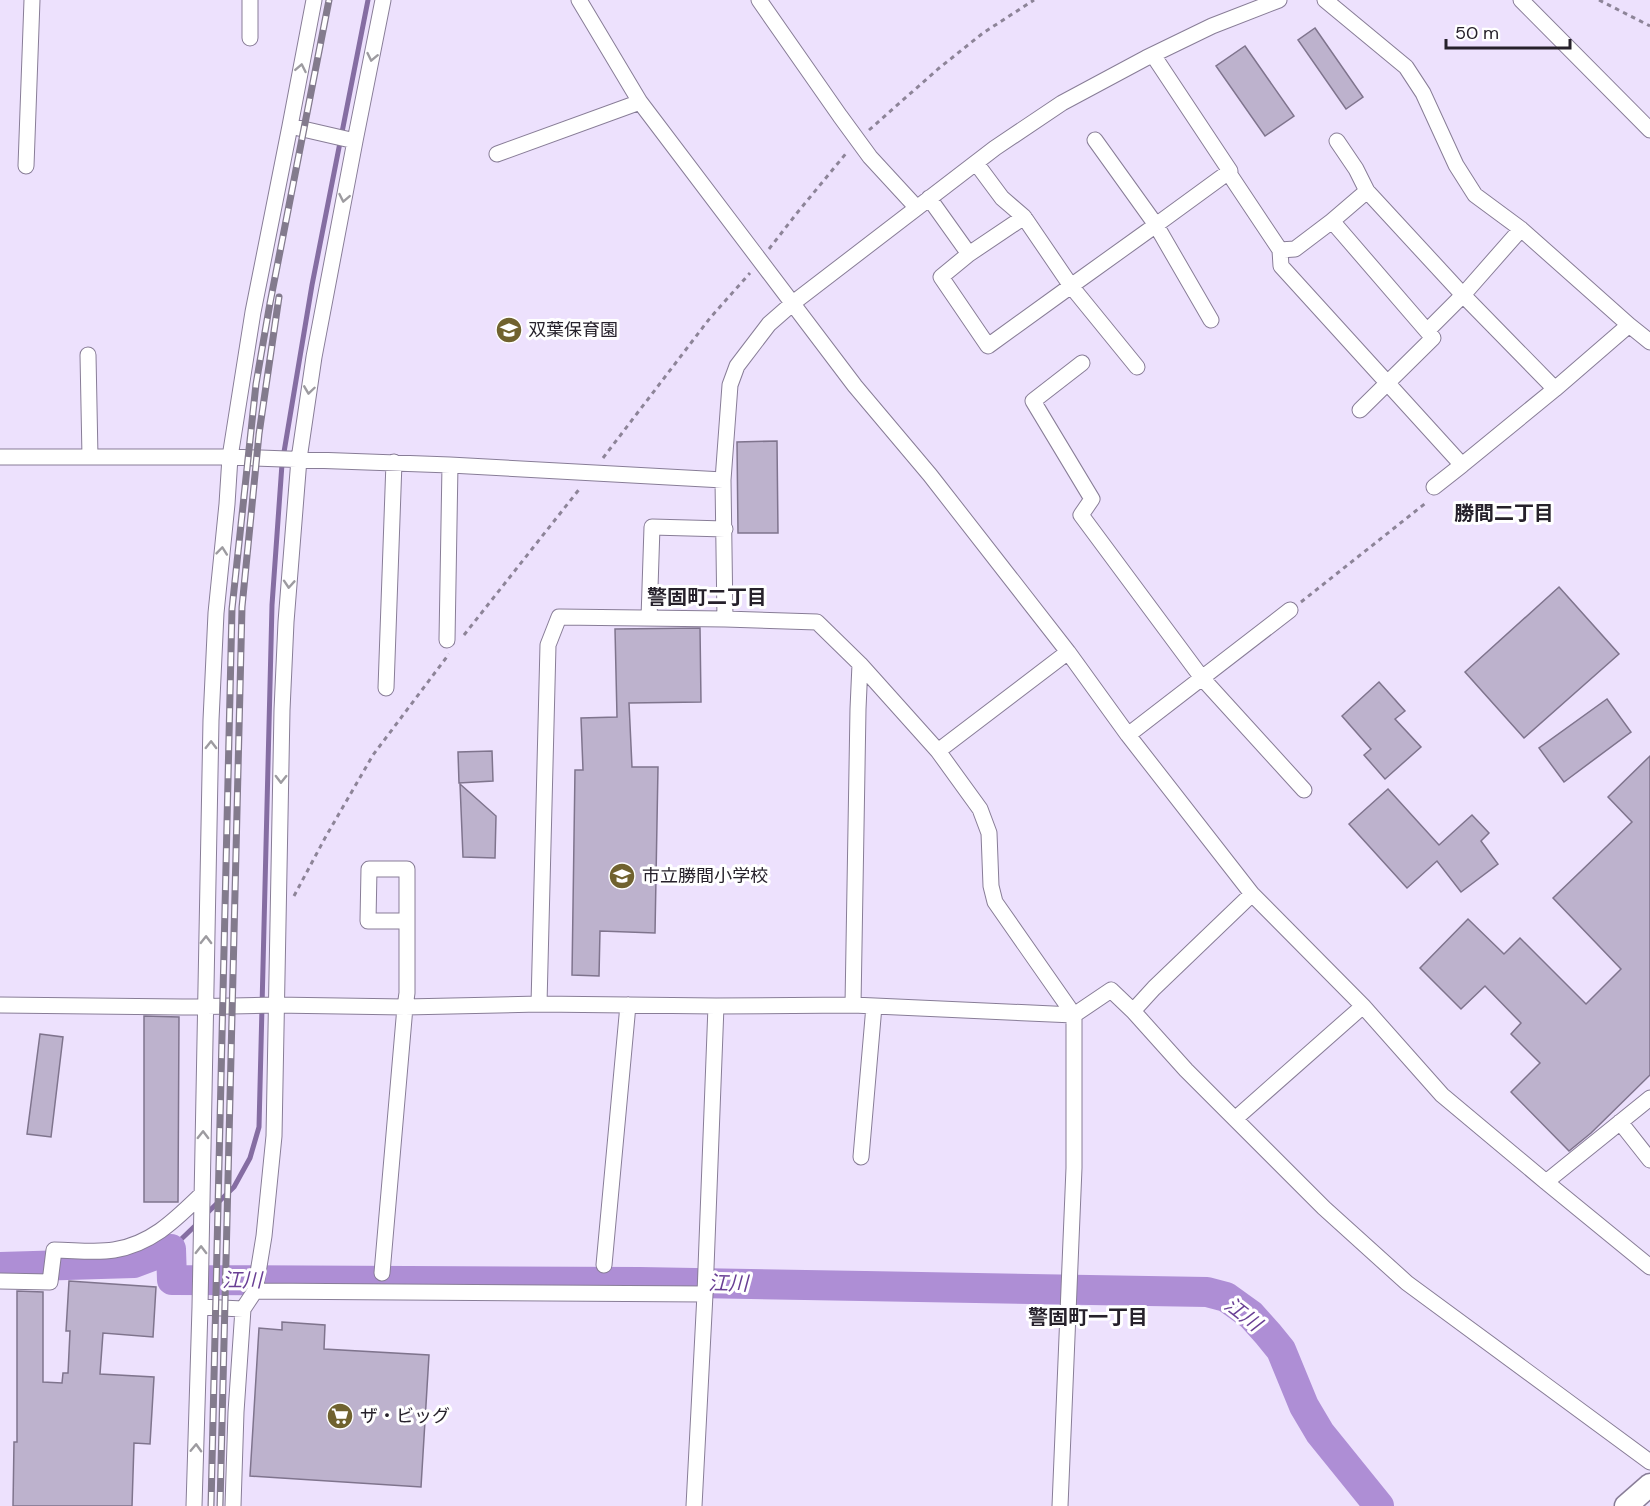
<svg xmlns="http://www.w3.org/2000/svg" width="1650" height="1506" font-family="'DM Sans','Noto Sans JP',sans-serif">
  <rect width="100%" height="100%" fill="#ede1fd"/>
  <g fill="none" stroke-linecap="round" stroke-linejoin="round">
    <!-- stream -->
    <path stroke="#856da2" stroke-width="5" d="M204 1216 234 1187 250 1158 259 1127 272 605 282 464 312 285 368 0
      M171 1249 198 1223"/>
    <!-- river -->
    <path stroke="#ae8ed5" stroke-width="30" d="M0 1267 134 1263 171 1249 172 1280 640 1282 1207 1292 1226 1297 1251 1315 1268 1334 1281 1350 1304 1406 1320 1433 1379 1506"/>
  </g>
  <!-- building -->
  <path fill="#bdb2cd" stroke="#7f748d" stroke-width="1.5" d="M1315 28 1363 97 1346 109 1298 40Z
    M1245 46 1294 116 1265 136 1216 66Z
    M777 441 778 533H738L737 442Z
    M1559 587 1619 654 1524 738 1465 672Z
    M700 628 701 702 629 703 632 767H658L655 933 600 931 599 976 572 975 575 770H583L581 718 617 717 615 629Z
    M1379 682 1405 711 1395 719 1421 747 1385 779 1364 755 1371 749 1342 716Z
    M1607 699 1631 732 1564 782 1539 748Z
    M492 751 493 781 459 783 458 752Z
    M1650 756V1075L1591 1133 1569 1151 1511 1092 1540 1063 1511 1034 1521 1023 1485 986 1461 1009 1420 968 1468 919 1504 954 1520 938 1586 1004 1621 969 1553 898 1632 822 1608 797Z
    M460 784 496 816 495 858 463 857Z
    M1388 789 1439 845 1472 815 1489 833 1481 841 1498 864 1461 892 1437 861 1407 888 1349 824Z
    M144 1016 179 1017 178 1202H144Z
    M40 1034 63 1037 51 1137 27 1134Z
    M69 1281 156 1287 153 1337 103 1333 100 1374 154 1377 150 1444 134 1443 132 1506H13L14 1442H17V1291L43 1292V1382L62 1383 63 1373H68L70 1331H66Z
    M282 1322 325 1325 324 1349 429 1355 421 1487 250 1476 259 1328 282 1330Z"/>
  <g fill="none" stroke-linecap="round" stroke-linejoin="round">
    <defs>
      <path id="street" d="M579 0 640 102 855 386 930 475 1068 652 1128 735 1252 894 1363 1006 1442 1095 1546 1182 1650 1267
        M759 0 840 116 870 157 917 208
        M1325 0 1406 67 1423 93 1456 165 1475 195 1521 229
        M1521 0 1650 130
        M250 38V0
        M290 126 355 141
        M1095 140 1156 225 1230 171 1153 55
        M1337 141 1356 169 1367 191
        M497 154 640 102
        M976 163 1002 198 1024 217
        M26 166 32 0
        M1228 172 1280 250 1281 266 1462 465 1434 487
        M929 198 969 254 941 277 988 346 1071 286 1137 367
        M1332 221 1367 191 1463 295 1521 229 1629 325 1555 389
        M1280 250 1295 249 1332 221 1433 338 1360 410
        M969 254 1024 217 1071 286 1156 225 1211 320
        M1629 325 1650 342
        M1427 331 1463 295 1555 389 1462 465
        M88 355 90 457
        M1082 363 1033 401 1092 499 1081 515 1202 678 1304 790
        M0 457H230L450 465 723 480
        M649 618 652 527 725 529
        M725 619 723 480 730 385 737 366 769 324 793 303 995 148 1062 103 1146 58 1212 26 1279 0
        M447 640 450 465
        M386 688 394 462
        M1128 735 1290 610
        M938 751 1068 652
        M539 1004 548 645 559 617 725 619 817 622 860 664 938 751 980 809 989 833 991 886 995 902 1074 1015V1168L1060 1506
        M0 1005 182 1007 275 1005 405 1007 539 1004 716 1006 853 1005 1074 1015 1111 990 1133 1011 1186 1070 1324 1208 1407 1283 1650 1462
        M853 1005 858 709 860 664
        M1133 1011 1154 988 1252 894
        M1235 1119 1363 1006
        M1620 1122 1650 1160
        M861 1157 874 1006
        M1546 1182 1650 1098
        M604 1265 628 1005
        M382 1273 405 1007 407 993V869H369L368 921H407
        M0 1281 50 1282 54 1250C73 1250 96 1253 114 1250 152 1244 176 1219 202 1194
        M255 1291 705 1294
        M200 1307 243 1309
        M194 1506 200 1307 211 720 216 613 227 504 230 457 253 312 290 126 314 0
        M233 1506 236 1412 243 1309 255 1291 264 1236 274 1136 282 710 286 622 299 459 314 357 355 141 383 0
        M694 1506 705 1294 716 1006"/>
      <path id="secondary" d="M1626 1506 1650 1485"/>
    </defs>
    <!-- street casing -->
    <use href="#street" stroke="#887d97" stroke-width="17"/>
    <!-- secondary casing -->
    <use href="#secondary" stroke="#887d97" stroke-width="25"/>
    <!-- path -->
    <path stroke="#8d8498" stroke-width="3" stroke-dasharray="4.5 4.5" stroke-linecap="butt" d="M1599 0 1650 26
      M869 130 938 69 983 33 1034 0
      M769 249 797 213 848 151
      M603 458 710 318 750 273
      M1301 602 1427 502
      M464 635 581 487
      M294 896 325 838 373 755 449 654"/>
    <!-- street -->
    <use href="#street" stroke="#fff" stroke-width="15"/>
    <!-- secondary -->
    <use href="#secondary" stroke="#fff" stroke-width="22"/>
    <defs>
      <path id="rail" d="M211 1506 232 609 256 384 270 303 329 0
        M220 1506 242 607 259 434 279 297"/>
    </defs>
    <!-- rail casing -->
    <use href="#rail" stroke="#837b8d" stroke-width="7"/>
    <!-- rail -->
    <use href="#rail" stroke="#fff" stroke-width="4.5" stroke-dasharray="14" stroke-linecap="butt"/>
  </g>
  <!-- one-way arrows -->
  <defs><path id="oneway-chevron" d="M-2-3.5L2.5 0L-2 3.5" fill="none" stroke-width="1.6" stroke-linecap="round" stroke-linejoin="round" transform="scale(1.5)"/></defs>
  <g stroke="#9d9ba0">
    <use href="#oneway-chevron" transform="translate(372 57) rotate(102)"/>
    <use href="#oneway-chevron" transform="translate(301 68) rotate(-79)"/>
    <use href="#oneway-chevron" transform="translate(344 198) rotate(101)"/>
    <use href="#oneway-chevron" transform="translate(309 390) rotate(98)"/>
    <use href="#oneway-chevron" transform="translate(222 551) rotate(-84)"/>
    <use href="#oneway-chevron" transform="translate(289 584) rotate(94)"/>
    <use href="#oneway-chevron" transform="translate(211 745) rotate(-89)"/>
    <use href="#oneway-chevron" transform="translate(281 779) rotate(91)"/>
    <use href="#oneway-chevron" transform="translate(206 940) rotate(-89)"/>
    <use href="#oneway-chevron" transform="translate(203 1135) rotate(-89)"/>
    <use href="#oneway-chevron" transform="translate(201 1250) rotate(-89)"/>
    <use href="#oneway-chevron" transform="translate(196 1448) rotate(-88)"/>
  </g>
  <!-- icons -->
  <defs>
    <symbol id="school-disc" viewBox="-11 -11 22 22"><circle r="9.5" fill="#70622f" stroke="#fff"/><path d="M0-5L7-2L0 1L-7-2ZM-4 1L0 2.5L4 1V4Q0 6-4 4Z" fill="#fff"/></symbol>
    <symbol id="supermarket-disc" viewBox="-11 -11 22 22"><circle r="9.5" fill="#70622f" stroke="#fff"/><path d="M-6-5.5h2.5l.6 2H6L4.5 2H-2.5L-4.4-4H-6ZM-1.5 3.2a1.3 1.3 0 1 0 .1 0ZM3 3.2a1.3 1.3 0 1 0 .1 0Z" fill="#fff"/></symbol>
  </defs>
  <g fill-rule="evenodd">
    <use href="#school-disc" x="494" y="315" width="30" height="30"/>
    <use href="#school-disc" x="607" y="861" width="30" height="30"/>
    <use href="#supermarket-disc" x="325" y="1401" width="30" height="30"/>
  </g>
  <g text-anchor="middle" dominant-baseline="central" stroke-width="6" stroke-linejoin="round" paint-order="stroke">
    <!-- poi labels -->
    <g font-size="18" fill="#26212b" stroke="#fff" text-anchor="start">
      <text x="528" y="330">双葉保育園</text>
      <text x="642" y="876">市立勝間小学校</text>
      <text x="360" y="1416">ザ・ビッグ</text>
    </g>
    <!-- neighbourhood labels -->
    <g font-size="20" font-weight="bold" fill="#26212b" stroke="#fff">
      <text x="1504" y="513">勝間二丁目</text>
      <text x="707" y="597">警固町二丁目</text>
      <text x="1088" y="1317">警固町一丁目</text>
    </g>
    <!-- water labels -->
    <g font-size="20" font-style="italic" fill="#693f94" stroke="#fff">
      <text x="242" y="1280">江川</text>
      <text transform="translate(728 1283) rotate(1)">江川</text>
      <text transform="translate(1243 1314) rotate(38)">江川</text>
    </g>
  </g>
  <!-- scale -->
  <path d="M1446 39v9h124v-9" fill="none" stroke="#26212b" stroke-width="3"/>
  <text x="1455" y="39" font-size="18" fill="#26212b" stroke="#ffffff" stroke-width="4.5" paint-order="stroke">50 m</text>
</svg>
